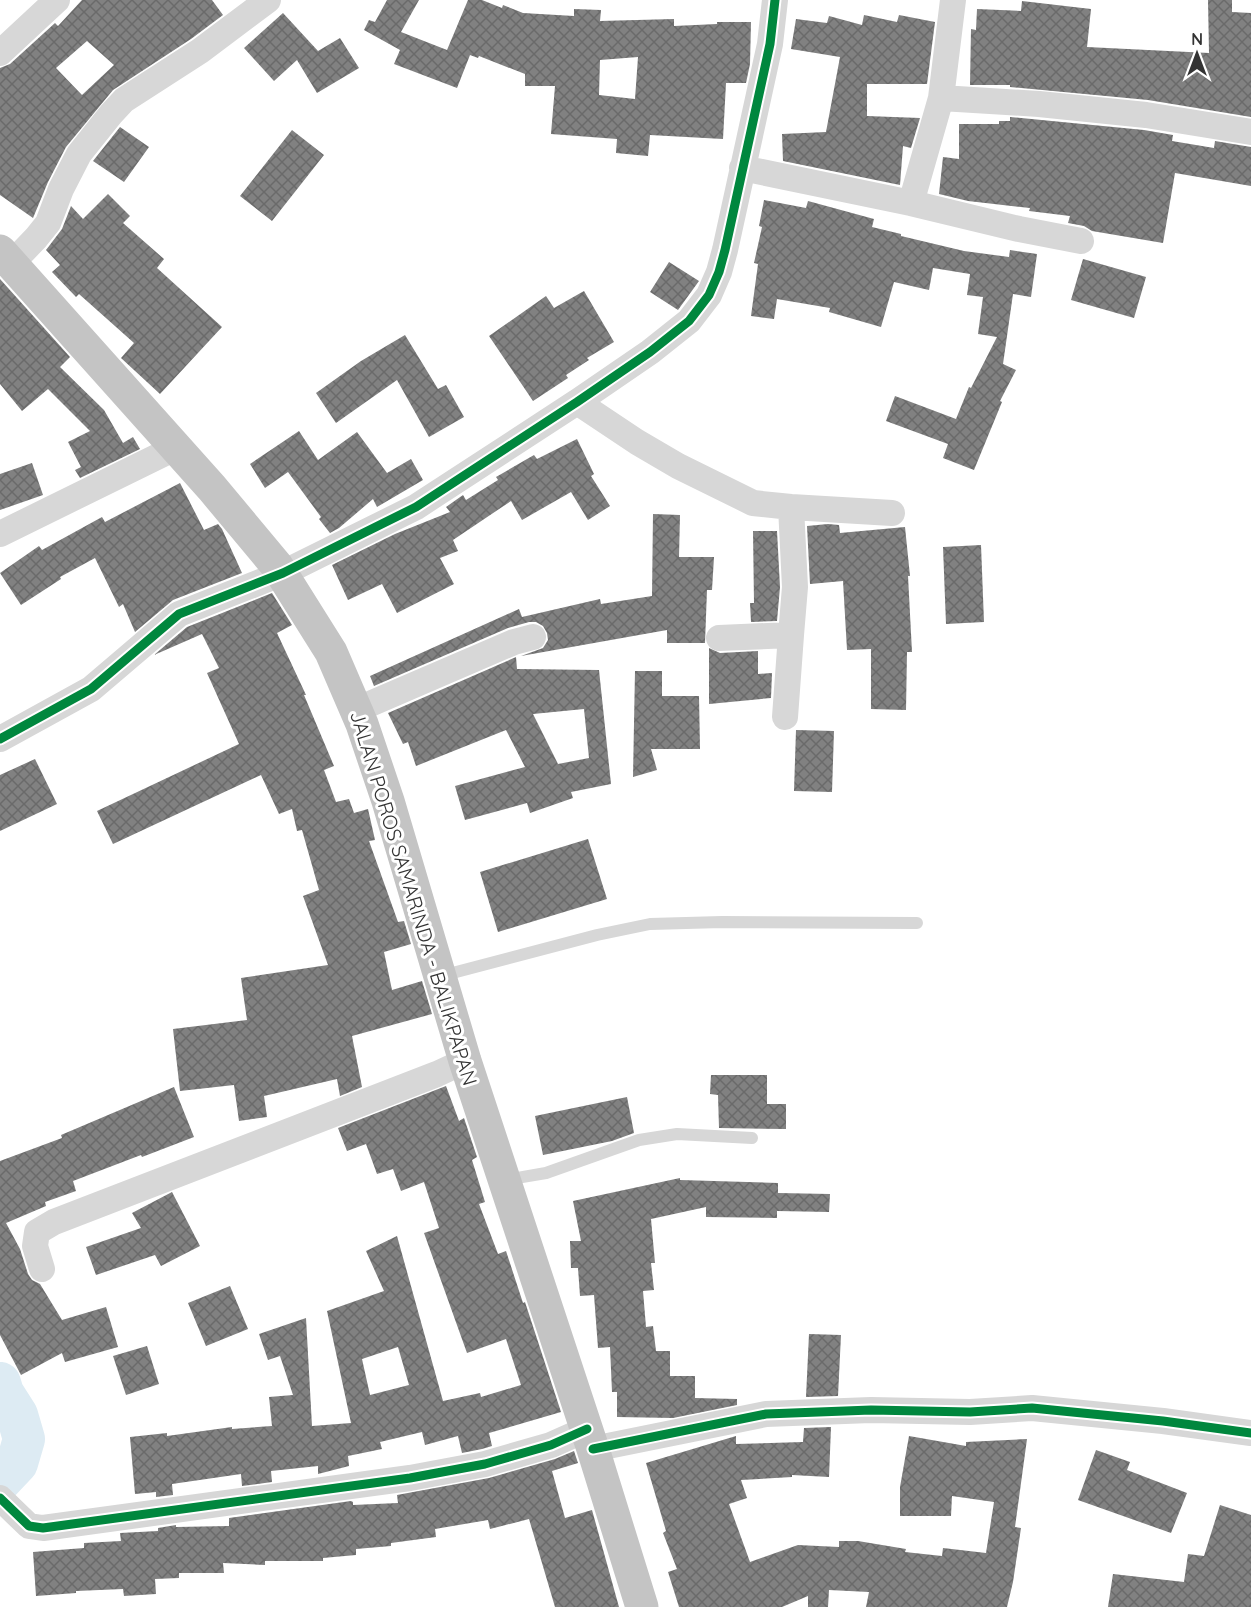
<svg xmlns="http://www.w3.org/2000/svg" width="1251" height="1607" font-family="Quicksand,sans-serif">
  <defs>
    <pattern id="building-cross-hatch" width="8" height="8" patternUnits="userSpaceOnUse" patternTransform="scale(1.5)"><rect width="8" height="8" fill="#818181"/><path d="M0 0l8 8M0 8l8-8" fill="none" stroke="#6a6a6a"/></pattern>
  </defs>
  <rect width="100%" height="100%" fill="#fff"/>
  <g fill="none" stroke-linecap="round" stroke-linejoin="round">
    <!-- river -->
    <path stroke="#ddebf3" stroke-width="42" d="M0 1383 3 1393 17 1415 24 1439 17 1463 0 1481"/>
  </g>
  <!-- building -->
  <path fill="url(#building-cross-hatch)" fill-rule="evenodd" d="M82 0H212L223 15 191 39 113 90 66 147 48 182 33 218 0 195V68L10 64 55 23 58 26ZM87 41 114 65 82 95 56 68Z
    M387 0H419L401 32 447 50 468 0H482L502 8 503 5 523 13 574 16V9L601 10 600 21 674 19V26L717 24V22H751L750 64 746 83H726L723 139 650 135 648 156 616 153 617 139 551 134 555 86H525V74L479 56 478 58 470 55 457 88 394 64 400 50 364 30 369 20 375 22ZM638 57 635 99 599 95 600 60Z
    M1208 0H1232V12L1251 13V117L1148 100 1010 87V85H970L971 29 976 30 977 9 1021 11 1022 1 1091 9 1087 47 1209 53Z
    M283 13 318 51 340 38 359 68 317 93 297 60 274 81 244 48Z
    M864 15 897 22 899 15 935 22 927 84H867V116L920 118 911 148 903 146 900 185 783 161 782 134 826 132 840 57 791 49 796 19 827 23 829 16 862 25Z
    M1010 117 1144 130 1173 135 1172 141 1214 148 1215 141 1251 147V186L1175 173 1163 243 1092 231 1084 226 1068 223 1070 216 1029 211 1030 208 968 201 939 194 943 157 959 159V124H999V121H1010Z
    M120 127 149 147 124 182 93 161Z
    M292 130 324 155 272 221 240 196Z
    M108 194 130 216 123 223 164 259 157 268 222 327 160 394 121 358 134 343 79 294 76 297 52 272 60 265 46 250 62 229 71 206 83 219Z
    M764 200 806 208 808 201 874 219 872 227 901 234V236L964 251 1009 257 1010 250 1037 254 1031 297 1013 294 1003 364 1016 370 1000 401 1002 402 974 470 943 458 948 444 886 421 895 396 956 419 969 387 971 388 997 337 978 334 983 297 967 295 970 274 933 268 929 290 894 282 881 327 829 312 830 308 777 299 774 319 751 316 758 264 754 263 762 227 759 226Z
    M1083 259 1146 277 1134 318 1071 300Z
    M669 262 699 281 678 310 650 292Z
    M0 279 70 357 60 367 104 410 123 443 133 437 140 449 80 478 75 470 81 467 68 442 90 431 48 389 22 411 0 384Z
    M584 291 614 342 587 358 589 360 566 375 568 378 533 401 489 336 546 296 554 308Z
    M405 335 438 389 446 385 464 417 429 437 397 380 336 423 316 393 361 361Z
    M299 431 318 460 357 432 387 473 411 459 423 480 377 507 373 499 339 528 330 533 319 519 321 517 288 472 265 488 250 464Z
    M577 439 594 474 591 476 610 506 588 520 571 492 522 520 511 501 453 540 458 551 440 558 454 584 397 613 382 584 348 600 332 565 395 534 450 512 446 507 463 495 466 500 498 480 496 477 534 455 537 459Z
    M32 463 43 495 0 510V474Z
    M180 483 204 530 218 524 222 529 242 573 173 600 135 632 123 604 119 607 95 558 60 577 61 579 21 605 0 573 39 546 42 550 102 517 105 522Z
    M653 514 680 515 679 557H714L712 590H707L705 643H667V630L521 656 543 648 548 640 547 633 543 626 536 622H529L508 628 374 686 370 676 519 609 522 617 600 599 601 604 652 596Z
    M828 524 839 525 840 533 905 527 910 576H908L912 652H907L906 710 871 709V649L847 650 843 581 810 584 807 526Z
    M753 531H777L780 587 777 621 751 622 750 603H754Z
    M981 545 984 622 946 624 943 547Z
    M272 593 292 625 277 633 306 695H304L334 766 324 770 336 802 349 799 354 813 368 809 375 840 369 841 398 922 404 921 411 944 384 952 392 990 422 981 432 1014 352 1036 362 1087 340 1096 337 1079 264 1096 267 1117 239 1121 234 1085 180 1091 173 1029 247 1020 241 978 328 965 303 896 319 890 302 830 297 831 292 809 279 814 261 775 113 844 97 811 239 744 207 673 219 668 202 634 154 655 187 627Z
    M709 648 720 653 758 651V674L772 673 771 698 709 704Z
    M516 657 517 669 599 670 611 784 571 792 573 798 530 813 527 803 465 820 455 786 525 767 506 730 416 766 408 742 403 744 388 713ZM584 709 589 758 558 764 533 714Z
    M635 671H662V696H699L700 749H651L657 770 633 777Z
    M796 730 834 731 832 792 794 791Z
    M35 759 57 804 0 831V775Z
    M588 839 607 899 498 932 480 872Z
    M711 1075H767V1104H786V1129L719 1128 718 1095 710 1094Z
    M446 1086 459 1121 464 1118 477 1157 472 1160 485 1202 479 1204 498 1254 506 1251 523 1303 525 1302 561 1412 489 1433 492 1446 482 1449 462 1453 458 1436 425 1445 422 1432 380 1442 382 1449 348 1456 349 1466 318 1474V1466L271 1471 272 1482 242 1486 241 1474 172 1484 173 1495 156 1497V1492L135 1494 130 1437 167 1433V1436L232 1427V1429L272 1426 269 1397 293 1395 280 1356 268 1360 259 1334 306 1318 312 1426 351 1423 327 1311 384 1291 366 1251 397 1236 443 1401 480 1393 481 1397 521 1385 506 1339 467 1353 424 1233 439 1228 424 1182 401 1191 393 1169 377 1174 366 1144 347 1151 338 1128ZM398 1347 409 1385 370 1395 362 1359Z
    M174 1087 194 1137 142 1157 141 1155 73 1181 76 1191 45 1202 46 1206 6 1223 20 1249 28 1274 32 1280 40 1284 62 1320 106 1307 118 1347 65 1362 62 1353 21 1375 0 1335V1161L62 1138 61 1135Z
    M627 1097 634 1133 612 1141 543 1155 535 1116Z
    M680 1178V1180L778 1183V1193L830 1194 829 1212 777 1211V1218L706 1217V1207L651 1219 655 1263H651L654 1290 643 1291 646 1327 653 1326 656 1351H670V1376H695V1398L737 1399V1405L673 1418 617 1417V1392H612L610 1347 598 1348 594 1295 580 1296 578 1268H571L570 1241H581L573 1201Z
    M172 1192 200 1246 161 1266 155 1255 96 1275 86 1247 141 1228 132 1213Z
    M230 1286 248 1329 206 1346 188 1303Z
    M809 1334 841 1335 838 1396 806 1397Z
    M147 1346 159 1384 126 1395 113 1356Z
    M831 1427 829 1477 792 1475V1477L741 1480 747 1498 729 1504 750 1562 798 1545 839 1547V1541H858L906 1549 905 1552 942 1556 943 1548 986 1553 994 1502 952 1496 951 1516H900V1487L909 1436 966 1446V1442L1027 1439 1015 1527 1021 1528 1013 1582 1007 1607H866L869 1592 829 1590 828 1607H808V1596L782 1607H679L668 1572 677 1569 663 1533 666 1531 646 1463 736 1436V1444L803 1442 804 1428Z
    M1096 1450 1130 1462 1127 1470 1187 1493 1171 1533 1078 1500Z
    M574 1451 578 1463 552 1471 565 1518 592 1510 619 1607H555L529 1519 490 1529 488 1520 435 1529 436 1537 391 1543V1546L356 1549V1555L323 1558V1561H265V1565L223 1563 224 1573H179V1578L155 1579 156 1594 124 1596 123 1589 76 1591V1593L36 1596 33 1552 84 1548V1543L121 1541 120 1533 158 1531V1528L176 1525V1527L229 1526V1518L351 1501 353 1502V1505L398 1503 397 1495 489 1478 555 1459Z
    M1220 1505 1251 1515V1607H1108L1113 1574 1184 1582 1188 1554 1204 1556Z"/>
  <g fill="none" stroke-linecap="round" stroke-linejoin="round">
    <!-- lane -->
    <path stroke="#d7d7d7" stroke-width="12" d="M441 976 597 935 650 924 722 922 917 923
      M505 1180 546 1173 639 1140 677 1134 752 1138"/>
    <!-- street -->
    <path stroke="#d7d7d7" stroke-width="26" d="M0 53 57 0
      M941 98 1039 104 1146 115 1251 132
      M742 168 911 203 1019 229 1081 241
      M911 203 941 98 953 0
      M12 263 36 238 48 223 61 189 79 154 111 114 124 100 200 51 268 0
      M577 402 637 442 678 466 753 503 791 507 892 513
      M0 534 175 448
      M719 638 791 635 795 587 791 507
      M356 710 514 642 533 637
      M785 717 791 635
      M0 739 91 689 179 614 283 573 416 507 577 402 650 352 689 321 709 295 719 272 725 250 770 44 775 0
      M42 1269 35 1246 37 1232 54 1222 437 1074 465 1061
      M593 1449 766 1414 871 1410 970 1412 1032 1408 1163 1421 1251 1433
      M0 1498 29 1526 43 1528 410 1478 485 1464 551 1445 587 1429"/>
    <!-- highway -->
    <path stroke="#c4c4c4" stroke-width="33" d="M0 251 212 488 277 566 331 652 362 724 388 801 465 1061 593 1449 642 1607"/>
    <defs>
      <path id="cycleway" d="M0 739 91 689 179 614 283 573 416 507 577 402 650 352 689 321 709 295 719 272 725 250 770 44 775 0
        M593 1449 766 1414 871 1410 970 1412 1032 1408 1163 1421 1251 1433
        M0 1498 29 1526 43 1528 410 1478 485 1464 551 1445 587 1429"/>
    </defs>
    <!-- cycleway casing -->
    <use href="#cycleway" stroke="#fff" stroke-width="13"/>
    <!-- cycleway -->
    <use href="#cycleway" stroke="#00873e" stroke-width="9"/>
  </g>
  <g text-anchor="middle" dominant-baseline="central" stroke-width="6" stroke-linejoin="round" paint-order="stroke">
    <!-- street labels -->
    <g font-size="20" fill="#333" stroke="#fff">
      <text transform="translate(414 898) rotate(73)">JALAN POROS SAMARINDA - BALIKPAPAN</text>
    </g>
  </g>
  <!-- north arrow -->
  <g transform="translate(1197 54)" stroke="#ffffff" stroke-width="4.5" paint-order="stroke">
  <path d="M0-4.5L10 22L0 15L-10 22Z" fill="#333333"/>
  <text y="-9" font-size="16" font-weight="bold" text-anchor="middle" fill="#333333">N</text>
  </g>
</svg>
